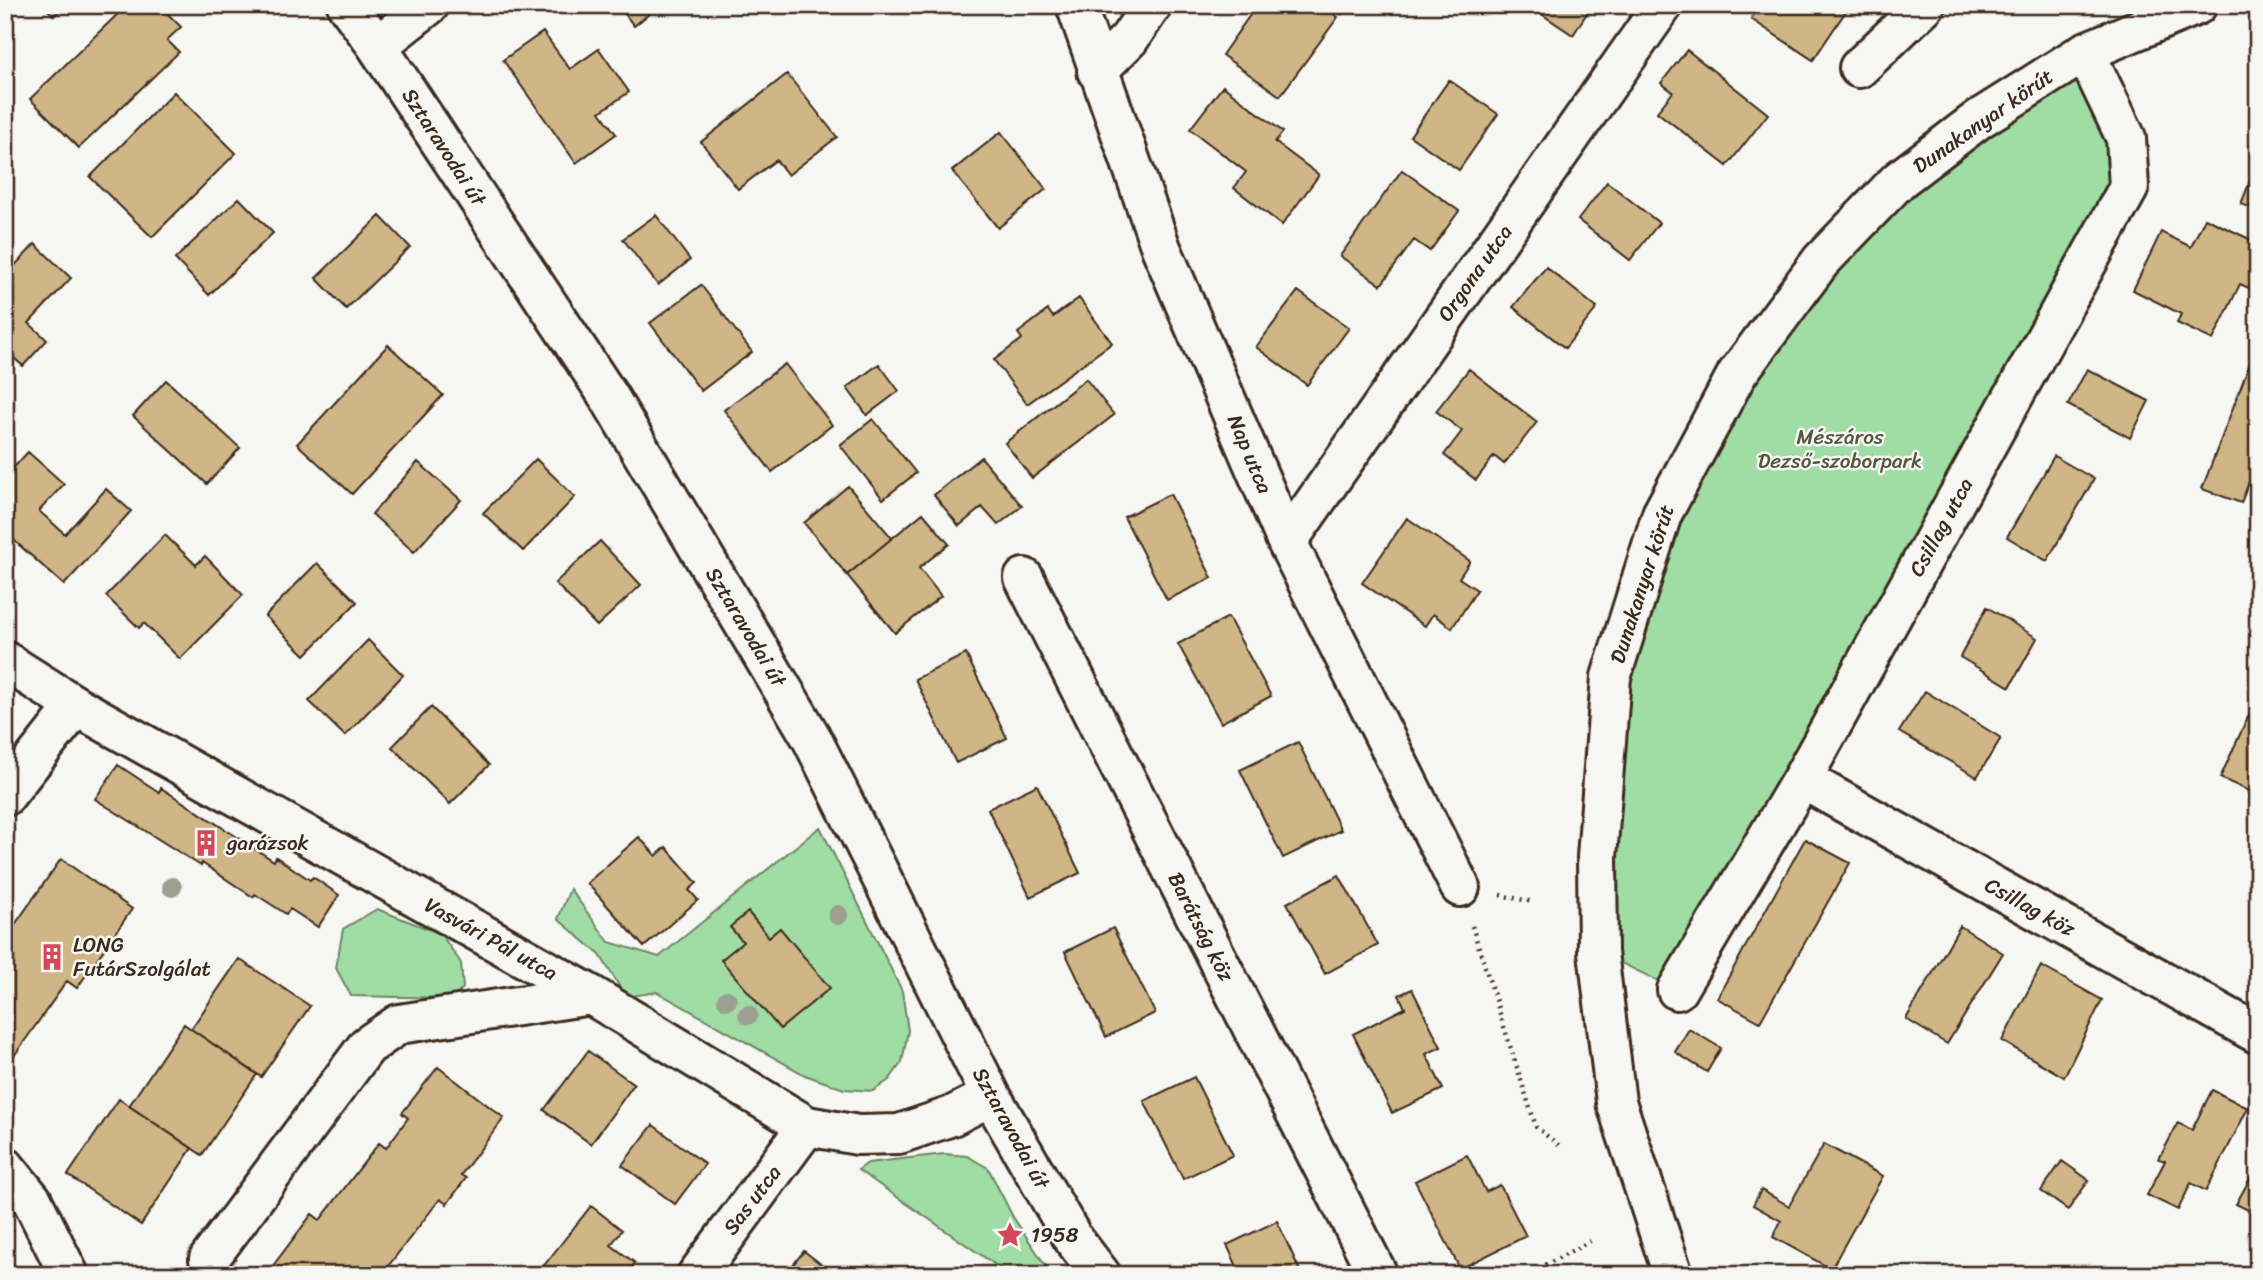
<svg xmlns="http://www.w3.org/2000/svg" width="2263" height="1280" font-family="Sriracha,sans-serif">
  <rect width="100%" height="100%" fill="#f6f6f2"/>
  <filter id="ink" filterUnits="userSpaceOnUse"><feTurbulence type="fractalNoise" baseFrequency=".0143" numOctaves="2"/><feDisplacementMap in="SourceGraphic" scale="14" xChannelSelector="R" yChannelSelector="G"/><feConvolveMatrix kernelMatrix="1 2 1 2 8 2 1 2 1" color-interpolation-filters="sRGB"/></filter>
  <g filter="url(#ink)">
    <!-- green -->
    <path fill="#9fdda5" stroke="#6d8462" stroke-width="2" d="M2085 52 2129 187 1677 990 1598 952 1611 677 1662 514 1821 261Z
      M820 827 902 991 908 1031 902 1062 889 1080 873 1091 844 1089 805 1075 657 992 626 997 600 955 558 919 570 889 609 942 659 957Z
      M377 909 441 934 461 963 463 988 454 998 351 996 336 968 343 929Z
      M944 1154 967 1156 988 1168 1013 1217 1052 1275H1010L858 1170 868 1163Z"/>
    <!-- building -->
    <path fill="#d0b586" stroke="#3b2a1e" stroke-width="2" d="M43 5H66L54 16Z
      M127 5H159L181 27 167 40 179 52 79 148 30 99Z
      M618 5H660L634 26Z
      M1257 5H1321L1338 17 1280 96 1222 55Z
      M1330 5H1349L1342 14Z
      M1528 5H1592L1573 35Z
      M1760 5H1850L1813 60 1751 19Z
      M543 32 570 69 599 49 629 92 600 112 616 134 576 163 503 60Z
      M1687 50 1768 114 1727 166 1657 112 1673 92 1661 83Z
      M787 74 837 137 788 175 776 160 738 189 701 142Z
      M1449 80 1498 114 1459 170 1410 136Z
      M1223 86 1283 132 1275 142 1319 175 1282 225 1234 188 1246 172 1190 129Z
      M174 92 236 153 152 237 90 177Z
      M1001 132 1046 189 998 228 952 171Z
      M2258 161V210L2241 204Z
      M1402 170 1459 211 1430 251 1414 240 1381 285 1340 256Z
      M1607 182 1659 223 1630 260 1578 220Z
      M239 198 273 233 209 295 175 259Z
      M656 215 690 260 658 285 623 239Z
      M380 216 410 247 346 309 316 278Z
      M2205 218 2258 243V292L2240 284 2213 340 2177 323 2181 314 2133 290 2161 232 2191 247Z
      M35 244 71 278 29 323 47 340 23 366 5 350V276Z
      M1546 267 1597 308 1565 348 1513 307Z
      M701 285 752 352 701 391 650 323Z
      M1298 291 1349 328 1307 385 1256 347Z
      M1079 298 1112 343 1027 404 994 360 1022 339 1018 333 1048 310 1053 317Z
      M388 345 443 395 352 494 297 444Z
      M2250 363 2258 366V458L2241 503 2202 489Z
      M785 364 832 425 772 472 724 410Z
      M879 364 899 391 867 415 847 388Z
      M1469 369 1537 422 1504 464 1494 456 1476 480 1444 455 1462 431 1436 411Z
      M2087 369 2149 401 2130 438 2068 405Z
      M1086 379 1114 415 1032 478 1005 443Z
      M166 380 240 448 207 484 133 416Z
      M873 419 916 473 883 499 840 445Z
      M28 452 64 484 39 511 65 534 106 489 131 511 64 585 8 535 5 538V477Z
      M2054 456 2094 479 2047 561 2007 537Z
      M981 457 1022 506 998 525 982 507 959 526 934 495Z
      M536 459 575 497 523 551 483 513Z
      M418 462 461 500 414 552 372 514Z
      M848 486 892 538 847 575 804 523Z
      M1170 494 1212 578 1167 600 1124 517Z
      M923 513 949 544 919 568 941 596 895 633 847 575Z
      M1407 518 1470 561 1459 578 1477 590 1452 628 1433 614 1425 626 1362 583Z
      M165 535 196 565 205 556 243 595 180 659 144 623 139 628 106 596Z
      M600 541 641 585 597 626 555 583Z
      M317 563 357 602 305 655 265 616Z
      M1987 607 2037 638 2010 687 1960 657Z
      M1228 617 1271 696 1221 723 1178 644Z
      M368 640 403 675 345 736 309 701Z
      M966 654 1007 738 956 763 915 679Z
      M1925 691 2001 738 1977 777 1899 732Z
      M2258 695V795L2220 778Z
      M431 707 489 765 450 804 392 747Z
      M1298 742 1341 830 1283 858 1240 770Z
      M118 765 159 792 161 788 274 861 276 857 310 880 313 877 339 895 318 927 290 909 286 914 255 894 253 897 202 863 201 866 95 799Z
      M1037 785 1080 873 1030 897 988 809Z
      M639 837 656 856 666 847 697 883 689 890 698 900 644 947 587 883Z
      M1805 839 1850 863 1760 1022 1717 998Z
      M61 859 132 909 77 988 67 981 14 1056 5 1050V931L9 933Z
      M1339 875 1378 945 1325 974 1287 903Z
      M748 912 769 937 780 928 830 988 780 1029 721 960 743 942 730 927Z
      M1960 926 2003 953 1947 1044 1906 1019Z
      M1113 928 1155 1013 1106 1037 1065 952Z
      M239 959 310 1006 261 1077 191 1029Z
      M2041 966 2102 1000 2064 1077 2002 1041Z
      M1412 989 1441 1047 1426 1054 1443 1089 1392 1113 1353 1034 1405 1008 1399 995Z
      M184 1024 257 1074 202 1155 129 1106Z
      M1689 1029 1721 1048 1707 1072 1675 1052Z
      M588 1051 634 1084 591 1144 544 1110Z
      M438 1067 504 1118 461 1175 466 1178 447 1204 440 1199 382 1274 376 1271 373 1275H266L312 1214 320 1220 379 1143 386 1148 408 1118 402 1113Z
      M1194 1077 1233 1155 1183 1179 1144 1101Z
      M2212 1090 2248 1108 2206 1191 2191 1183 2178 1210 2147 1195 2165 1161 2159 1159 2178 1123 2192 1130Z
      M119 1099 192 1148 141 1225 68 1175Z
      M653 1125 705 1164 675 1204 622 1165Z
      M1824 1144 1883 1176 1831 1269 1773 1237 1781 1221 1753 1205 1761 1190 1789 1206Z
      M1467 1155 1486 1192 1500 1185 1526 1236 1460 1269 1415 1181Z
      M2062 1161 2089 1180 2068 1210 2041 1191Z
      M2258 1164V1215L2236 1204Z
      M591 1206 622 1230 611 1245 635 1263 626 1275H551L542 1268Z
      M1277 1221 1302 1275H1241L1227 1245Z
      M5 1225 13 1231 5 1240Z
      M804 1251 835 1275H785Z
      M5 1258 27 1275H5Z"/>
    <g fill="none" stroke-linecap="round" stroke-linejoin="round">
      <defs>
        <path id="minor" d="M347 5 377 46 609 397 811 737 991 1096 1072 1237 1101 1275
          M1076 5 1161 248 1287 542 1460 887
          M377 46 429 5
          M1859 68 1925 5
          M1097 71 1129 39 1152 5
          M1287 542 1663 5
          M1024 578 1378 1275
          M5 661 76 706 591 995 807 1126 858 1135 899 1134 952 1116 991 1096
          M1802 779 2258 1034
          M5 796 76 706
          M1677 990 1802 779 2129 187 2126 138 2085 52
          M5 1167 32 1200 69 1275
          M209 1259 367 1046 399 1024 591 995
          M697 1275 807 1126"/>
        <path id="major" d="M1673 1275 1616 1102 1598 952 1597 857 1611 677 1662 514 1737 374 1821 261 1899 180 1979 119 2085 52 2197 5"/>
      </defs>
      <!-- minor casing -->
      <use href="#minor" stroke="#3b2a1e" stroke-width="44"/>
      <!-- major casing -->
      <use href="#major" stroke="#3b2a1e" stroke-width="44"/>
      <!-- path -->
      <path stroke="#3b2a1e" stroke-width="4.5" stroke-dasharray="2 5" stroke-linecap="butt" d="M1500 895 1533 902
        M1472 926 1536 1127 1561 1147
        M1527 1275 1592 1240"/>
      <!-- minor -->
      <use href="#minor" stroke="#f6f6f2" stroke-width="38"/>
      <!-- major -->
      <use href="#major" stroke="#f6f6f2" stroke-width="38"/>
    </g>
    <!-- trees -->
    <g fill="#9d9f90">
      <circle cx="172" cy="887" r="10"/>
      <circle cx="838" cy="915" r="10"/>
      <circle cx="727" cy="1000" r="10"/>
      <circle cx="748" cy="1015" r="10"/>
    </g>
  </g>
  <!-- icons -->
  <defs>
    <symbol id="building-bare" viewBox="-9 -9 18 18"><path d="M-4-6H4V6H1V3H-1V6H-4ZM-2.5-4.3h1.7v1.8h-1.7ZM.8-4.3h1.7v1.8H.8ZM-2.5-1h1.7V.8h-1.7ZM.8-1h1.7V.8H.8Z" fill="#d1495b" stroke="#f6f6f2" stroke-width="2.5" paint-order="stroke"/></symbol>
    <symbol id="sight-bare" viewBox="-9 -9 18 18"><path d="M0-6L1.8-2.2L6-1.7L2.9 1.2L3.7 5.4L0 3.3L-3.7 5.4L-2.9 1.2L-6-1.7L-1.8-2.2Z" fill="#d1495b" stroke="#f6f6f2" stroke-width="2.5" paint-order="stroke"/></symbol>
  </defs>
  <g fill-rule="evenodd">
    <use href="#building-bare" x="187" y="824" width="38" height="38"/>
    <use href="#building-bare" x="33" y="938" width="38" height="38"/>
    <use href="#sight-bare" x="991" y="1216" width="38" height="38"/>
  </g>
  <g text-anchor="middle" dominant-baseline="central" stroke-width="5" stroke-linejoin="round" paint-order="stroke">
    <!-- street labels -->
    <g font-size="21" fill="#3b2a1e" stroke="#f6f6f2">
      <text transform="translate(1983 121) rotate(-35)">Dunakanyar körút</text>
      <text transform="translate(444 147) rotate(57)">Sztaravodai út</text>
      <text transform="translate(1475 273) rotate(-55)">Orgona utca</text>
      <text transform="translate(1250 454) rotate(67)">Nap utca</text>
      <text transform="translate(1941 527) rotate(-61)">Csillag utca</text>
      <text transform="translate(1642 584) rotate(-72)">Dunakanyar körút</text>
      <text transform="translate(746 627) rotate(59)">Sztaravodai út</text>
      <text transform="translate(2030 907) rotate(29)">Csillag köz</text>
      <text transform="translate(1201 927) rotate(63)">Barátság köz</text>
      <text transform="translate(491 939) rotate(29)">Vasvári Pál utca</text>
      <text transform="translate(1011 1128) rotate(61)">Sztaravodai út</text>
      <text transform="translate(752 1200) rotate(-53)">Sas utca</text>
    </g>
    <!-- park labels -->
    <g font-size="21" fill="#545740" stroke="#f6f6f2">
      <text x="1840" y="437">Mészáros<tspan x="1840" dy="24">Dezső-szoborpark</tspan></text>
    </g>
    <!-- poi labels -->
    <g font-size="21" fill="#3b2a1e" stroke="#f6f6f2" text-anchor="start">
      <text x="227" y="843">garázsok</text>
      <text x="73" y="945">LONG<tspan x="73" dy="24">FutárSzolgálat</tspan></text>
      <text x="1031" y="1235">1958</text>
    </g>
  </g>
  <!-- margin -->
  <rect width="2263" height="1280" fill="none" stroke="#f6f6f2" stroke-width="28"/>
  <rect x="14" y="14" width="2235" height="1252" fill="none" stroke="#3b2a1e" stroke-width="2.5" filter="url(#ink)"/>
</svg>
